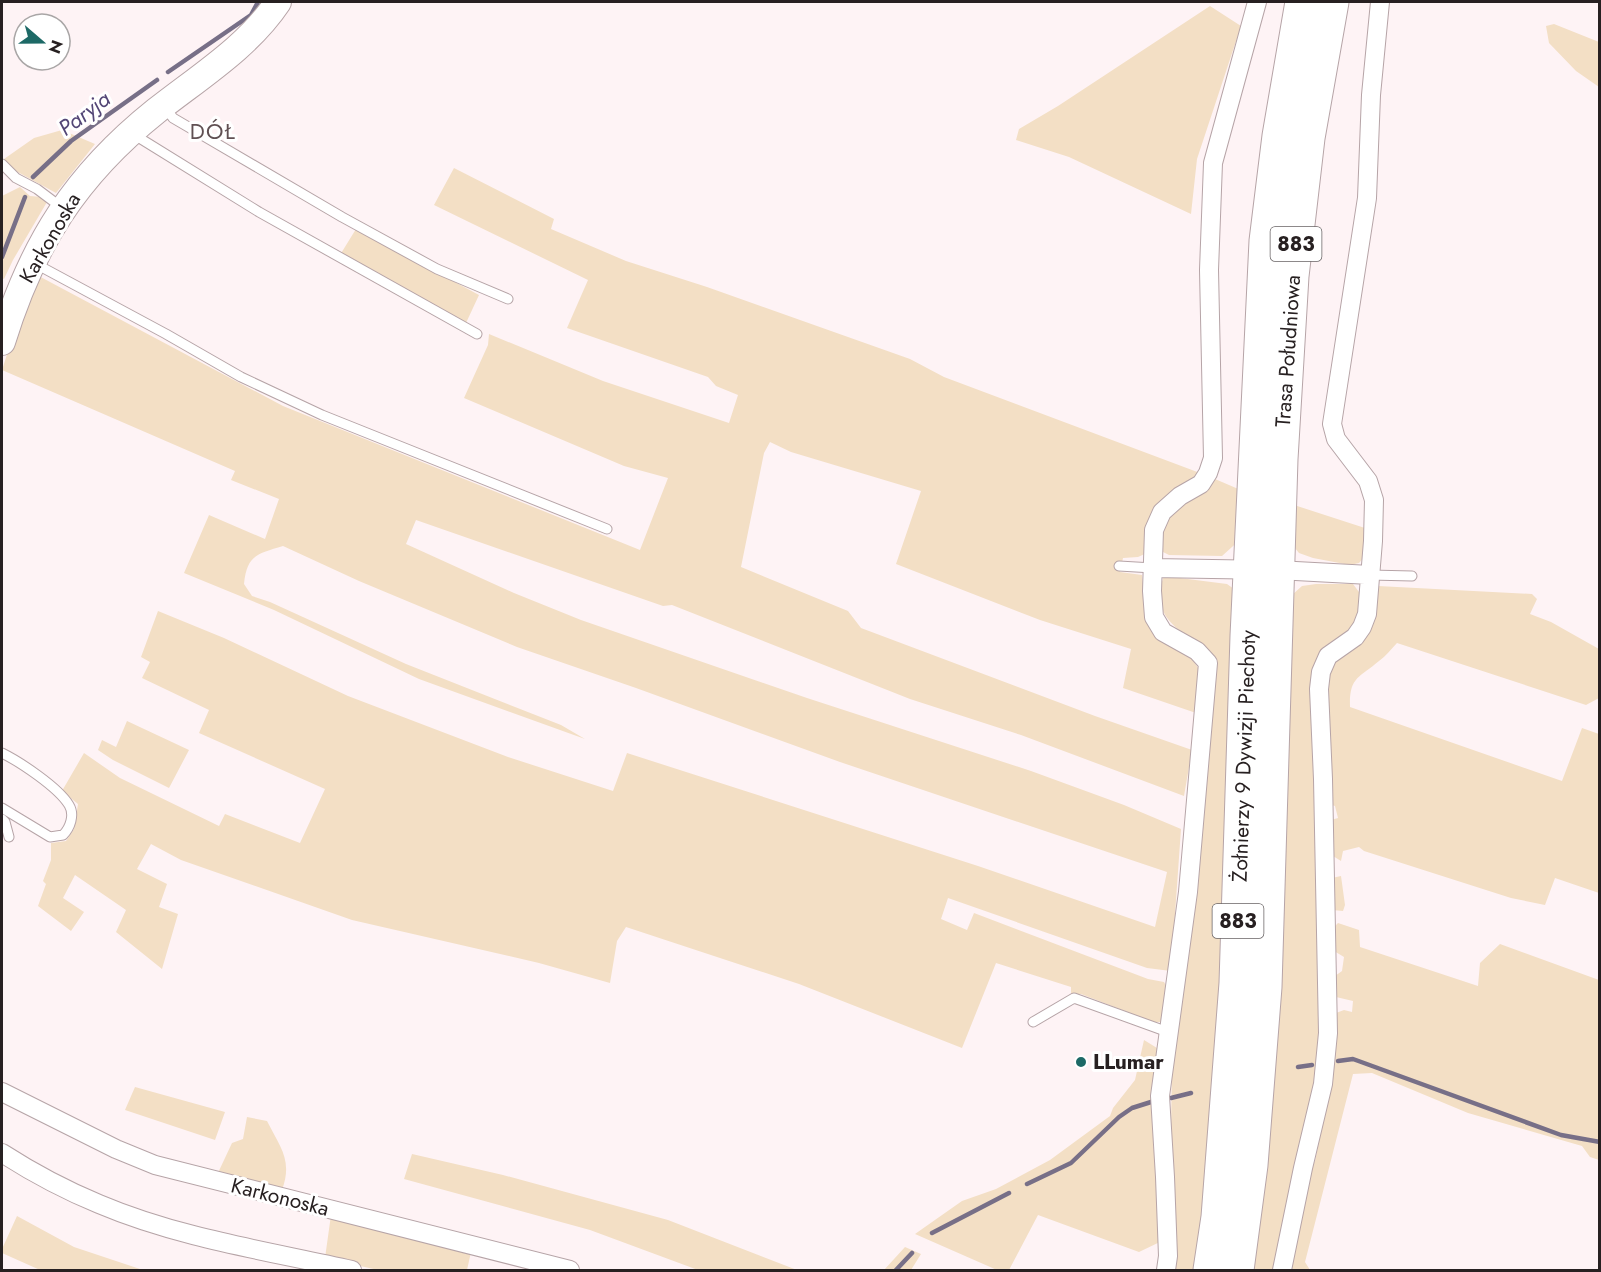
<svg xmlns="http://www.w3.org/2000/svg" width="1601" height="1272" font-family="Jost,sans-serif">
  <rect width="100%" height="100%" fill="#fef3f5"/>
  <!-- green -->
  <path fill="#f3dfc5" d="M1210 6 1241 26 1197 159 1191 214 1069 157 1016 140 1019 129 1058 106Z
    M1554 24 1599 42V87L1576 71 1549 43 1546 26Z
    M62 130 95 144 56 193 14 170 4 159 34 138Z
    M454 168 554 219 551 229 626 261 707 287 910 359 944 377 1200 473C1190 483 1179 488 1168 495 1149 507 1150 533 1147 553L1138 557 1123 558 1120 572 1142 575 1144 593 1199 669 1196 713 1123 688 1131 649 1040 620 896 564 921 491 791 452 770 442 764 453 741 567 848 611 861 628 1095 716 1192 750 1184 796 1021 735 910 699 672 605 663 606 416 520 406 544 514 593 581 620 807 698 1031 771 1124 805 1181 829 1171 971 1147 968 948 898 941 919 967 930 974 913 1148 979 1164 982 1169 991 1162 1022H1153L1081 994H1071V987L996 963 962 1048 799 984 626 927 617 941 610 983 539 963 352 920 181 860 151 844 137 869 167 884 159 907 178 914 162 969 116 932 126 910 75 875 63 898 84 912 71 931 38 906 46 884 43 881 51 860V843L66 841 74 829 78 804 62 791 84 753 120 778 219 826 225 814 300 843 325 789 199 733 209 710 142 678 150 662 141 657 158 611 224 638 348 696 508 757 613 791 627 753 978 866 1155 927 1167 872 840 762 636 688 517 647 359 581 283 546C257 554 247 555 244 584L252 596 270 602 406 664 561 725 585 739 419 679 274 610 184 573 209 515 265 539 279 499 231 480 235 471 2 370 20 314 35 274 283 406 640 550 668 478 624 466 464 398 488 345 489 334 603 381 729 423 738 395 716 386 708 377 567 328 588 280 434 205Z
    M20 187 30 196 42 197 47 202 13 260 4 279 2 278V196Z
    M356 229 479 295 466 323 340 255Z
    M1215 479 1243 491 1242 538 1222 556 1169 555 1163 552C1162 543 1161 532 1165 524 1175 504 1200 494 1215 479Z
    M1291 504 1368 529 1365 556 1359 563 1350 565 1313 558 1299 553 1290 542Z
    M1164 576 1227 584 1234 589 1227 942 1201 1270H1173L1175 1194 1171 1131 1172 1057 1206 650C1179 630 1148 615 1164 576Z
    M1316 584H1353L1362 596C1361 601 1361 609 1359 614 1347 644 1306 645 1314 684L1322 1050 1277 1270H1249L1292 595 1302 586Z
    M1378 586 1532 594 1537 599 1530 614 1551 622 1599 649V698L1586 705 1397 643C1391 649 1386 656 1379 661 1359 678 1349 677 1350 707L1562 781 1582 728 1599 734V893L1555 878 1545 905 1511 898 1364 851 1359 847 1343 851 1341 861 1333 856 1331 820 1338 818 1335 806 1329 804 1326 678Z
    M127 721 189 750 169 788 113 760 98 750 102 740 116 747Z
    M1341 876 1345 905 1343 911 1332 910V878Z
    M1338 923 1359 930 1360 947 1478 986 1480 963 1500 944 1599 980V1160L1590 1157 1582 1146 1468 1113 1372 1073 1353 1074 1305 1262 1310 1270H1291L1309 1169 1315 1161 1332 1079 1336 1013 1344 1010 1352 1012 1353 1001 1336 997 1335 976 1342 971 1344 957 1334 951 1333 928Z
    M1144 1040 1157 1048 1153 1141 1162 1241 1139 1252 1038 1215 1009 1270H997L915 1234 962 1201 996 1189 1050 1160 1110 1116 1113 1108 1135 1080Z
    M135 1087 225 1112 215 1140 125 1110Z
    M247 1117 267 1121C280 1147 293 1160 282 1190L217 1175 232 1143 243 1139Z
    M412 1154 503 1175 668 1220 797 1270H698L590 1230 404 1179Z
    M331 1215 471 1252 467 1270H378L325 1258Z
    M17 1216 74 1247 143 1270H40L2 1253V1249Z
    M905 1247 921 1254 911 1270H884Z"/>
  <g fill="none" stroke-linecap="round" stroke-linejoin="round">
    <!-- stream -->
    <path stroke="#776f87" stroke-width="4.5" d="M168 72 251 15 258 2
      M33 177 71 141 157 80
      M2 257 25 197
      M1338 1061 1353 1059 1561 1135 1600 1142
      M1298 1067 1312 1065
      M1171 1098 1191 1093
      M1027 1184 1071 1163 1119 1117 1132 1108 1151 1102
      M932 1233 1009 1193
      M896 1270 912 1253"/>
    <defs>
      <path id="lane" d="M165 107 173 118 342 217 437 269 508 299
        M133 134 259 212 477 334
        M2 164 16 178 37 189 61 207
        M34 263 166 334 241 377 322 415 607 529
        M1119 566 1153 568
        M1370 575 1412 576
        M2 753C20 762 58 787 69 805 75 815 70 828 63 835L50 837 2 808
        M2 819 5 822 9 837
        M1033 1022 1074 998 1168 1032"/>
      <path id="street" d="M1153 568 1277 570 1370 575
        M2 1092 116 1149 155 1165 570 1270
        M2 1153C33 1173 65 1190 99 1204 179 1238 268 1251 352 1270
        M1166 1270 1168 1256 1165 1177 1160 1096 1188 892 1208 663 1197 651 1163 632 1154 617 1152 591 1154 530 1162 512 1180 496 1201 484 1208 473 1213 458 1209 270 1213 163 1257 2
        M1282 1270 1303 1168 1323 1084 1328 1033 1323 779 1319 689 1321 672 1328 656 1355 637 1362 627 1367 614 1373 541 1374 500 1368 481 1336 439 1332 424 1367 198 1371 95 1380 2"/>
      <path id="secondary" d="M2 342C32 244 76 175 156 111 199 77 248 47 278 2"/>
      <path id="highway" d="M1210 1270 1218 1217 1236 983 1247 636 1266 241 1279 136 1302 2
        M1237 1270 1251 1165 1265 987 1281 459 1292 276 1308 138 1332 2"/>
    </defs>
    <!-- lane casing -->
    <use href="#lane" stroke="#b6a4a7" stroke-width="11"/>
    <!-- street casing -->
    <use href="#street" stroke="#b6a4a7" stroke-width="20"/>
    <!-- secondary casing -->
    <use href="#secondary" stroke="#b6a4a7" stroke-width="28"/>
    <!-- highway casing -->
    <use href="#highway" stroke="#b6a4a7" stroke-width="35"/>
    <!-- lane -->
    <use href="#lane" stroke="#fff" stroke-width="9"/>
    <!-- street -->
    <use href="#street" stroke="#fff" stroke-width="18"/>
    <!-- secondary -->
    <use href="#secondary" stroke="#fff" stroke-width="26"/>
    <!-- highway -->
    <use href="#highway" stroke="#fff" stroke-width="33"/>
  </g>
  <!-- markers -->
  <circle fill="#1d6966" stroke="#fff" stroke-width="2" cx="1081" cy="1062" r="6"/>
  <g text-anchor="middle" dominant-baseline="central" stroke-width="6" stroke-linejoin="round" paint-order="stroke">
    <!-- shield labels -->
    <g fill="#fff" stroke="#686364" stroke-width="1.5">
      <rect x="1270.5" y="227" width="51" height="34" rx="4.5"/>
      <rect x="1212.5" y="904" width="51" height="34" rx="4.5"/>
    </g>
    <g font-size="20" font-weight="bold" fill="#272021">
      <text x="1296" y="244">883</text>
      <text x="1238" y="921">883</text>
    </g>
    <!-- street labels -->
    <g font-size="21" fill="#272021" stroke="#fff">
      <text transform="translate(50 238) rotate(-60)">Karkonoska</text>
      <text transform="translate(1288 351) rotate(-86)">Trasa Południowa</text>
      <text transform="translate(1244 756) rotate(-88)">Żołnierzy 9 Dywizji Piechoty</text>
      <text transform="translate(280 1197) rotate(14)">Karkonoska</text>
    </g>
    <!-- poi labels -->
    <g font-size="21" font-weight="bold" fill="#272021" stroke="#fff" text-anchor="start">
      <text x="1093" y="1062">LLumar</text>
    </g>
    <!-- water labels -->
    <g font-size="22" font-style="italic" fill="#534676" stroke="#fff">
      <text transform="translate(84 113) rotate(-37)">Paryja</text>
    </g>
    <!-- neighbourhood labels -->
    <g font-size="22" letter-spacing="1.5" fill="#605053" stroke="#fff">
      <text x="213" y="131">DÓŁ</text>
    </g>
  </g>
  <!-- border -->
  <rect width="1601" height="1272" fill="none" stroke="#272021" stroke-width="6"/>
  <!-- north arrow -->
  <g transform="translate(42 42) rotate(110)"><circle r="28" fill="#ffffff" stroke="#a9a6a6" stroke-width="1.5"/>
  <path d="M0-4.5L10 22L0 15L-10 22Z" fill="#1d6966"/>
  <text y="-9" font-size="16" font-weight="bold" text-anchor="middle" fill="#272021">N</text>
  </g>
</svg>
